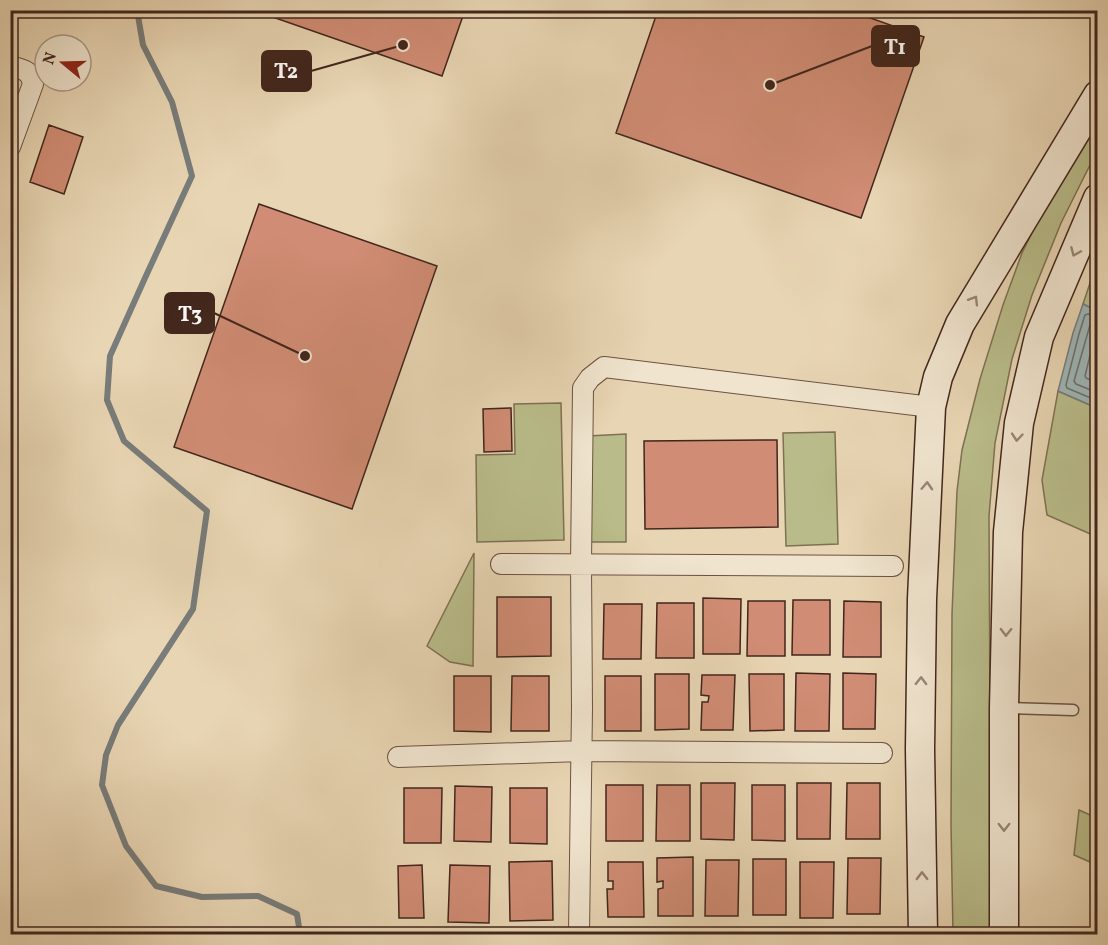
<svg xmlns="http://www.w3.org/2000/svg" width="1108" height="945" font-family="Vollkorn,serif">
  <rect width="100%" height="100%" fill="#e8d5b3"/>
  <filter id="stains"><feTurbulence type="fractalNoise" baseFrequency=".00333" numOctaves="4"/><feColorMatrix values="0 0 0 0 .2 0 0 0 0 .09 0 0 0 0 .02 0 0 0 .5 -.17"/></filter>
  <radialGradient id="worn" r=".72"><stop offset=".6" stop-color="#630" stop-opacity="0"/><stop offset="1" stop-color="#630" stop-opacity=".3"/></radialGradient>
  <!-- green -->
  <path fill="#b9bc8a" stroke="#7e7153" stroke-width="1.5" d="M1097 111V151L1061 223 1032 295 1012 359 995 443 989 516 991 934H953L951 825 952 614 957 491 962 450 980 379 1003 305 1022 253 1058 180Z
    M1097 262V311L1083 304Z
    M1058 391 1097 408V531L1095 536 1047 515 1042 480Z
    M561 403 564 540 477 542 476 455 515 454 514 404Z
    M835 432 838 544 786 546 783 433Z
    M626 434V542H589L588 436Z
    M474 553 473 666 450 662 427 646Z
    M1079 810 1097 818V865L1074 855Z"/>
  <!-- water -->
  <path fill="#9cb6b8" stroke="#787c7a" stroke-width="1.5" d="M1083 304 1097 311V408L1058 391 1073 333Z"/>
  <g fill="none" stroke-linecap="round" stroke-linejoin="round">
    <!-- shore -->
    <path stroke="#6f6e6a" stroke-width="1.5" d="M1098 316 1088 314 1085 315 1079 334 1066 385 1067 388 1098 401
      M1098 323H1092L1090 325 1074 381 1076 384 1098 393
      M1098 333 1094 339 1085 376 1086 378 1098 383"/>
    <!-- stream -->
    <path stroke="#787c7a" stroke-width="6" d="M137 10 143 45 172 102 192 176 145 278 110 356 107 400 124 441 207 511 193 609 118 725 106 755 102 785 126 846 156 886 202 897 258 896 297 914 300 934"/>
  </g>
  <!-- building -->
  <path fill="#d08c74" stroke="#42261c" stroke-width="1.5" d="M265 10H465L442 76 264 14Z
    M658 10H848L924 37 861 218 616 133Z
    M49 125 83 137 64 194 30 182Z
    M259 204 437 266 352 509 174 447Z
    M511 408 512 451 484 452 483 409Z
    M777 440 778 527 645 529 644 441Z
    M497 597H551V656L497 657Z
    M703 598 741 599 740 654H703Z
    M793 600H830V655H792Z
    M748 601H785V656H747Z
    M844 601 881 602V657H843Z
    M657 603H694V658H656Z
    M604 604H642L641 659H603Z
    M796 673 830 674 829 731H795Z
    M843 673 876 674 875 729H843Z
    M655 674H689V729L655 730Z
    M749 674H784V730L750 731Z
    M702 675H735L733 730H701L702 702H708L709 696 701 695Z
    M454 676H491V732L454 731Z
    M512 676H549V731H511Z
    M605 676H641V731H605Z
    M701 783H735L734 840 701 839Z
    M797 783H831L830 839H797Z
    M847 783H880V839H846Z
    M606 785H643V841H606Z
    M657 785H690V841H656Z
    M752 785H785V841L752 840Z
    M455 786 492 787 491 842 454 841Z
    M404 788H442L441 843H404Z
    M510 788H547V844L510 843Z
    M693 857V916H658V889L663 888V881L657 882V858Z
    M848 858H881L880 914H847Z
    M753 859H786V915H753Z
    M706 860H739L738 916H705Z
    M552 861 553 920 510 921 509 862Z
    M608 862H643L644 917H608L607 889H613V881H608Z
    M800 862H834L833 918H800Z
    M422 865 424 918H399L398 866Z
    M450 865 490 866 489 923 448 922Z"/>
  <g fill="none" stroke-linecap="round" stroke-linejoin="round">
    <defs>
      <path id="service" d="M1004 708 1073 710"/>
      <path id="minor" d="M10 66C23 70 30 69 33 84L10 147
        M501 564 893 566
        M398 757 582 751 882 753
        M579 934 582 708 581 564 583 388 590 378 604 367 931 407"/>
      <path id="secondary" d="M923 934 920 749 922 599 931 407 938 377 960 324 1098 95
        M1004 934V708L1008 532 1019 423 1039 337 1098 198"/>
    </defs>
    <!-- service casing -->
    <use href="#service" stroke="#6c5242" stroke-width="13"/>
    <!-- minor casing -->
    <use href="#minor" stroke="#6c5242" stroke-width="22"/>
    <!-- secondary casing -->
    <use href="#secondary" stroke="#42261c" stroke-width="31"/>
    <!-- service -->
    <use href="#service" stroke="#f0e4ce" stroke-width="10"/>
    <!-- minor -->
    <use href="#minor" stroke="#f0e4ce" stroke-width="20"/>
    <!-- secondary -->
    <use href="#secondary" stroke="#f0e4ce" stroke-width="28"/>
  </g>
  <!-- one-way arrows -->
  <defs><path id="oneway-chevron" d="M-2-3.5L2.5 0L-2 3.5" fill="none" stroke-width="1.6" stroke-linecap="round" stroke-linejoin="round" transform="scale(1.5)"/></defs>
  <g stroke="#998575">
    <use href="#oneway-chevron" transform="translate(1075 252) rotate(113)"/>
    <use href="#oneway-chevron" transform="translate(974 300) rotate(-59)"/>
    <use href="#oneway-chevron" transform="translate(1017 437) rotate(95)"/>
    <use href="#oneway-chevron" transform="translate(927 486) rotate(-87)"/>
    <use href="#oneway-chevron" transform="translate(1006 632) rotate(91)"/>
    <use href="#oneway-chevron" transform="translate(921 681) rotate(-89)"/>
    <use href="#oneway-chevron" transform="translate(1004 827) rotate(90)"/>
    <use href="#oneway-chevron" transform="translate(922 876) rotate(-91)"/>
  </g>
  <!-- callouts -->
  <path fill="none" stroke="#42261c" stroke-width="2" d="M770 85L872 46M403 45L311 71M305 356L214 313"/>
  <g fill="#42261c" stroke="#f0e4ce" stroke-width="2">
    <circle cx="770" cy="85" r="6"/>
    <circle cx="403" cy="45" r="6"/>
    <circle cx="305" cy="356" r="6"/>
  </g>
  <g fill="#42261c" stroke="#42261c" stroke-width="2">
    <rect x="872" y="26" width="47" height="40" rx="6"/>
    <rect x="262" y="51" width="49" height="40" rx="6"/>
    <rect x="165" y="293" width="49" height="40" rx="6"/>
  </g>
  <g font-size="22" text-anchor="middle" font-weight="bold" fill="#fff">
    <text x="895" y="54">T1</text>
    <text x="286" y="78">T2</text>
    <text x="190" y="321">T3</text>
  </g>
  <!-- margin -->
  <rect width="1108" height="945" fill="none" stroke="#e8d5b3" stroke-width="36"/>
  <rect x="12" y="12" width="1084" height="921" fill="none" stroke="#42261c" stroke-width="3"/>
  <rect x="18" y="18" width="1072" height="909" fill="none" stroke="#42261c" stroke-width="1.5"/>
  <!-- north arrow -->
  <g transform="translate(63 63) rotate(289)"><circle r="28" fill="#f0e4ce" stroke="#aa9887" stroke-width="1.5"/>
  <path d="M0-4.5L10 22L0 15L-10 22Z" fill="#8f2418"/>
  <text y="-9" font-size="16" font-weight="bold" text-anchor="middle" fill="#42261c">N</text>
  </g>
  <rect width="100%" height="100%" filter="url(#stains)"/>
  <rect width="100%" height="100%" fill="url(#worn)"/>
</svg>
